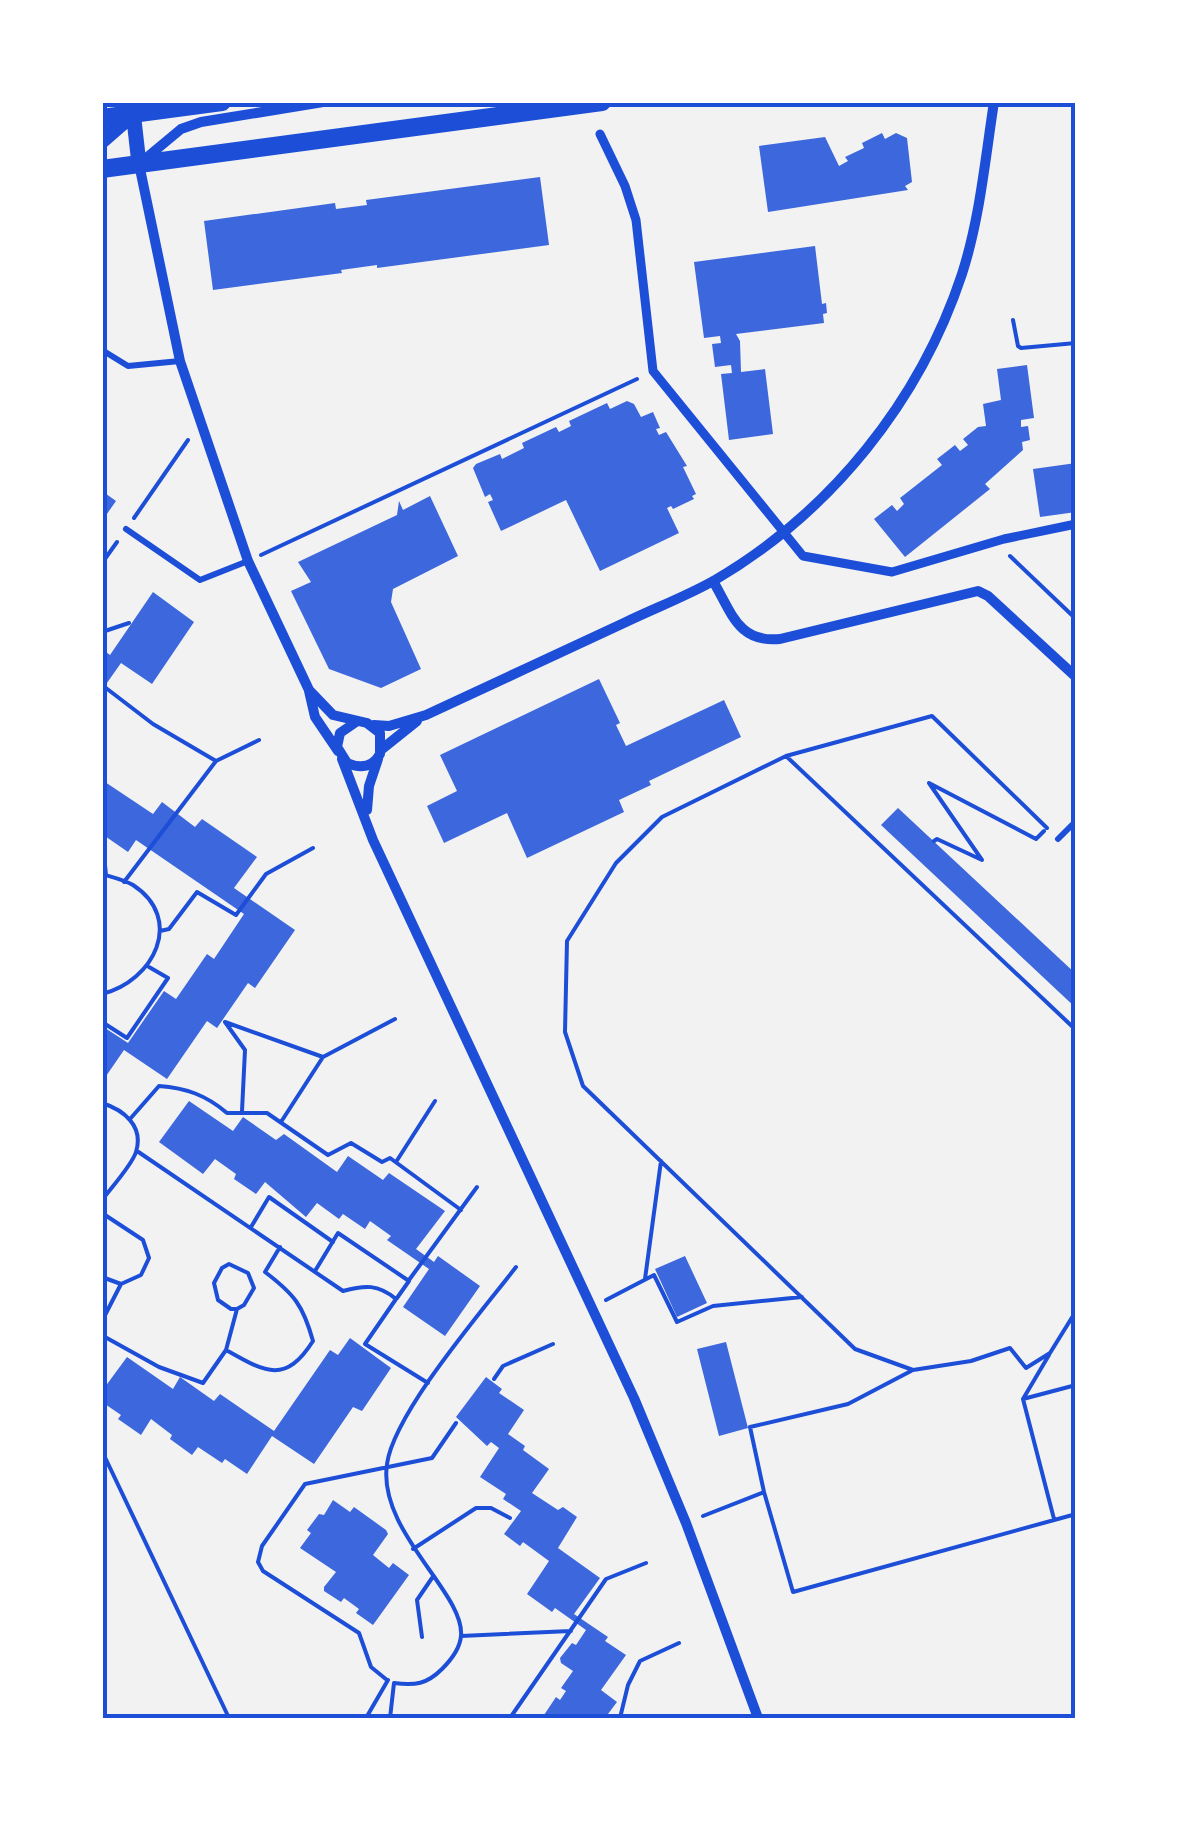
<svg xmlns="http://www.w3.org/2000/svg" width="1178" height="1821" font-family="'Alegreya Sans',sans-serif">
  <rect width="100%" height="100%" fill="#f2f2f2"/>
  <!-- building -->
  <path fill="#3d67dc" d="M882 133 885 139 896 133 907 138 912 182 905 186 908 190 768 212 759 146 825 137 839 166 848 161 845 157 864 148 862 143Z
    M540 177 549 245 377 268V265L341 270 342 273 213 290 204 221 335 203 336 209 367 205 366 200Z
    M815 246 822 304 826 303 827 313 823 314 824 323 736 334 740 341 741 372 765 369 773 434 729 440 721 374 732 373 731 365 715 367 712 344 721 343 720 336 704 338 694 262Z
    M1027 365 1034 418 1021 420V427L1028 426 1030 440 1022 442 1023 450 985 484 990 489 905 557 874 519 892 505 897 511 904 504 900 498 942 465 937 459 955 445 960 451 968 445 963 439 978 427 986 426 983 404 1001 400 997 369Z
    M627 401 634 404 641 417 653 412 660 428 656 429 659 435 666 432 687 466 683 467 696 494 692 496 694 499 673 509 671 506 667 508 679 533 600 571 566 500 501 531 488 502 493 500 490 494 485 497 473 468 476 464 500 454 502 459 524 448 522 443 556 427 559 432 571 426 569 421 607 403 610 409Z
    M1076 463V512L1040 517 1033 469Z
    M102 491 116 501 102 521Z
    M430 496 458 556 393 589 391 602 421 669 381 688 329 669 291 591 311 582 298 562 397 515 399 501 403 510Z
    M153 592 194 622 152 684 121 663 102 690V649L110 655Z
    M599 679 620 723 616 725 626 746 724 700 741 737 649 781 651 785 619 800 624 812 527 858 507 813 444 843 427 806 457 791 440 755Z
    M102 780 153 814 162 802 195 827 202 819 257 857 234 888 295 930 255 988 248 983 217 1028 207 1021 167 1079 124 1050 102 1082V1026L128 1043 164 991 176 999 207 954 214 959 244 914 136 840 128 852 102 834Z
    M898 808 1076 974V1008L881 825Z
    M189 1101 233 1131 243 1117 276 1140 284 1134 337 1172 348 1156 383 1180 389 1173 445 1211 416 1249 434 1262 438 1256 480 1286 445 1336 403 1307 429 1269 387 1240 391 1236 370 1221 365 1229 343 1214 339 1219 317 1203 306 1217 265 1182 256 1194 234 1179 236 1174 215 1159 203 1174 159 1142Z
    M685 1256 707 1303 677 1317 655 1269Z
    M350 1338 391 1368 362 1411 353 1407 314 1464 272 1436 247 1474 225 1459 222 1463 198 1447 192 1455 170 1439 172 1435 151 1419 141 1435 118 1419 121 1415 102 1402V1391L127 1357 173 1389 180 1377 214 1401 220 1394 274 1431 330 1350 338 1355Z
    M726 1342 748 1428 719 1436 697 1349Z
    M486 1377 502 1389 499 1393 524 1410 508 1434 525 1446 523 1450 549 1469 532 1493 558 1510 563 1507 577 1517 558 1548 600 1578 574 1614 608 1637 605 1641 626 1655 601 1690 617 1702 605 1718H542L556 1697 560 1700 566 1691 561 1688 573 1671 561 1663 560 1658 572 1643 576 1645 586 1630 555 1608 552 1612 527 1594 549 1561 523 1542 520 1546 504 1534 521 1511 503 1499 506 1494 480 1477 499 1448 491 1442 487 1446 456 1417Z
    M333 1500 350 1512 354 1507 386 1530 388 1534 373 1555 389 1568 393 1563 409 1575 373 1625 356 1613 359 1609 344 1598 341 1602 324 1591V1587L336 1572 300 1548 311 1533 307 1530 319 1514 324 1515Z"/>
  <g fill="none" stroke-linecap="round" stroke-linejoin="round">
    <!-- path -->
    <path stroke="#1d4ed8" stroke-width="4" d="M1013 320 1018 346 1021 348 1076 343
      M134 518 188 440
      M261 555 637 379
      M1010 556 1076 619
      M102 563 117 542
      M102 632 129 623
      M102 685 153 724 216 761
      M786 756 1076 1030
      M1047 828 932 716 786 756 662 817 616 863 567 941 565 1032 583 1086 855 1349 913 1370 971 1361 1010 1348 1026 1368 1050 1353 1076 1311
      M934 841 937 839 982 860 929 783 1036 839 1044 831
      M103 846 106 875
      M102 874C112 877 125 880 133 885 185 919 154 981 102 994
      M124 882 216 761 259 740
      M160 931 169 929 197 892 236 915 266 874 313 848
      M102 1022 127 1038 168 978 149 967
      M225 1022 323 1057
      M225 1022 245 1050 242 1111
      M102 1103C124 1110 144 1126 136 1152 132 1165 111 1188 102 1200
      M130 1119 159 1086C186 1088 206 1095 227 1113H267L328 1155 351 1143 382 1162 390 1158 461 1210
      M281 1122 323 1057 395 1019
      M137 1151 343 1291C365 1285 378 1284 396 1299L365 1344 428 1383
      M396 1162 435 1101
      M102 1213 143 1240 149 1258 141 1275 121 1284 102 1321
      M251 1227 269 1197 333 1242
      M315 1271 338 1233 409 1281 397 1298
      M102 1277 121 1284
      M645 1279 661 1161
      M409 1280 477 1187
      M606 1300 654 1275 677 1322 713 1306 802 1297
      M102 1328 105 1337 159 1367 203 1383 226 1350C265 1372 285 1385 313 1341 303 1305 294 1294 265 1272L280 1247
      M226 1350 237 1309H231L218 1300 214 1283 222 1268 229 1264 248 1273 254 1288 244 1305 237 1309
      M1049 1355 1023 1399 1054 1519
      M911 1371 848 1404 750 1427 764 1492 793 1592 1076 1514
      M494 1379 503 1366 553 1344
      M1023 1399 1076 1385
      M102 1451 229 1718
      M703 1516 764 1492
      M413 1549 476 1508H491L510 1518
      M461 1636 571 1631
      M422 1637 417 1600 432 1578
      M387 1680 371 1667 359 1633 263 1571 258 1562 262 1546 305 1484 432 1458 456 1423
      M366 1718 388 1680
      M390 1718 394 1683C415 1686 427 1684 442 1669 450 1661 460 1648 461 1636 465 1593 377 1531 387 1464 394 1413 482 1311 516 1267
      M510 1718 606 1579 646 1563
      M620 1718 628 1685 640 1661 679 1643"/>
    <!-- service -->
    <path stroke="#1d4ed8" stroke-width="6" d="M102 350 128 366 180 361
      M126 529 200 580 248 561
      M1058 839 1076 821"/>
    <!-- pedestrian -->
    <path stroke="#1d4ed8" stroke-width="9" d="M600 134 625 186 636 220 653 371 803 556 892 572 1004 539 1076 524"/>
    <!-- minor -->
    <path stroke="#1d4ed8" stroke-width="10" d="M323 102 201 122 181 129 139 164 180 361 248 561 309 690 333 715 367 723 380 733V754C373 767 361 769 347 763L337 747 340 733 356 722
      M713 581C732 613 738 643 780 639L978 591 988 596 1076 677
      M309 691 315 717 338 751
      M374 725 389 726 426 715C493 684 559 653 626 622 655 608 687 596 715 580 831 512 920 401 962 274 980 218 985 160 994 102
      M382 749 417 721
      M342 759 373 840 634 1398 686 1523 758 1718
      M367 810 369 786 378 759"/>
    <!-- tertiary -->
    <path stroke="#1d4ed8" stroke-width="15" d="M132 102 139 164
      M102 141 133 114"/>
    <!-- secondary -->
    <path stroke="#1d4ed8" stroke-width="18" d="M102 118 222 102
      M102 169 602 102"/>
  </g>
  <!-- border -->
  <rect width="1178" height="1821" fill="none" stroke="#ffffff" stroke-width="210"/>
  <rect x="105" y="105" width="968" height="1611" fill="none" stroke="#1d4ed8" stroke-width="4"/>
</svg>
